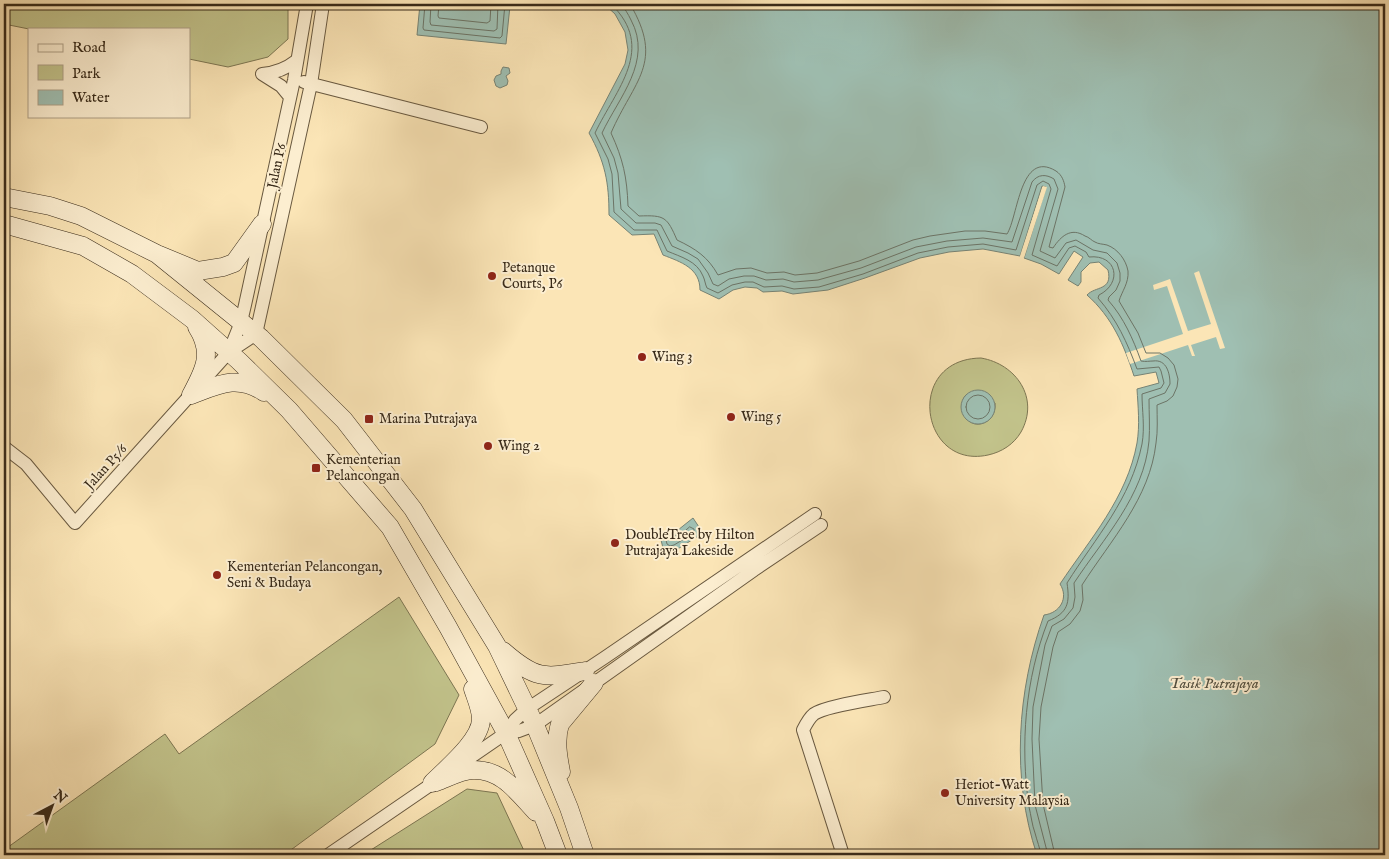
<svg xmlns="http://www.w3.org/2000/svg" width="1389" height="859" font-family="'IM FELL English',serif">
  <rect width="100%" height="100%" fill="#fbe5b6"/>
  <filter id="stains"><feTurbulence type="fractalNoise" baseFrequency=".004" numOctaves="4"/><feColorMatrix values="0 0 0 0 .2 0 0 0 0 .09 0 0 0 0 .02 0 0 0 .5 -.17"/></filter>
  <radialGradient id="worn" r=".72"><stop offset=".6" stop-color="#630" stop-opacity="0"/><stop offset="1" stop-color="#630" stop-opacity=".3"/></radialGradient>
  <!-- green -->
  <path fill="#c2c38b" stroke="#7d7652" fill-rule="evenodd" d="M4 4H288V39L268 57 228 67 189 59V29H29L4 24Z
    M981 358C1016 364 1040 398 1021 432 1014 444 1002 452 988 455 920 470 904 359 981 358ZM965 396 995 403C997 427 965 433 963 408 962 403 962 401 965 396Z
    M399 597 459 695 435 744 284 855H4V850L165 734 179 754Z
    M467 789 497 793 526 855H363Z"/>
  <!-- water -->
  <path fill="#9fbfb2" stroke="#768375" d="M420 4H488L510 6 506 44 417 35Z
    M604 4H1385V855H1037C1011 778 1017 691 1044 615 1060 613 1069 598 1060 584 1090 539 1127 498 1137 443 1140 425 1138 406 1137 389L1159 383 1156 372 1134 376C1124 345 1112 317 1087 295 1095 286 1113 291 1108 270L1099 262 1090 263 1081 272V282L1078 286 1068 280 1083 257 1074 251 1059 274 1041 264 1024 258 1046 187 1042 186 1020 256 983 249 949 252 920 258 865 278 828 290 793 294 782 291 763 292 757 288 745 287 733 290 719 299 700 290C700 268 681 262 663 255L654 234 632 235 609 215C609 182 605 162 589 133L625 64 628 50 625 32 615 14Z
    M503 67 509 68 510 73 506 76 508 81 507 85 500 88 496 86 494 80 496 76 501 74V71Z
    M961 407a17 17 0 1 1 34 0a17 17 0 1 1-34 0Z
    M693 518 703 533 676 550 668 551 663 548 661 540C664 531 670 530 678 530Z"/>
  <!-- pier -->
  <path fill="#fbe5b6" d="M1043 186 1047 187 1024 258 1020 256Z
    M1199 271 1225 348 1220 349 1216 337 1191 345 1195 356H1192L1188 345 1130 364 1126 353 1183 334 1167 286 1154 290 1153 285 1170 279 1188 331 1211 324 1194 273Z"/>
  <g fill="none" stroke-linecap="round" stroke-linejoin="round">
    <!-- shore -->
    <path stroke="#6c7466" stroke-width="1" d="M425 4 423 28 424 30 500 38 502 36 505 4
      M431 4 430 22 431 25 494 31 497 29 498 4
      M439 4 438 16 439 18 487 23 490 21 491 4
      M611 4C657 48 616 89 595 133L608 159 612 174 614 212 634 230H657L667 251C681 257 697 261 703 276 705 280 705 284 707 288L718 293 732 285 745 282H753L764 287 782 286 794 289 819 287 863 274 918 253 948 247 983 244 1016 250 1037 185 1043 181 1049 184 1051 189 1032 255 1057 266 1069 248 1075 246 1086 252 1089 257C1117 254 1123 283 1099 295L1098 298C1117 320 1127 342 1137 369L1159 367 1161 371 1164 383 1161 388 1142 394C1142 410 1145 427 1142 444 1131 499 1096 537 1067 583 1070 603 1068 613 1048 621 1025 679 1020 745 1029 807 1031 815 1032 825 1035 833 1037 841 1040 848 1041 855
      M620 4C625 8 628 14 631 20 653 61 619 97 602 133L614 158 618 173 621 209 636 223H655L661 225 672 246 688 253 698 259 708 273 713 284 718 286 729 279 744 276H754L766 280 783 279 794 282 818 280 861 268 916 247 947 241 983 238 1012 242 1032 182C1038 174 1046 174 1054 179L1058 189 1040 251 1055 258 1066 243 1076 240 1093 250 1107 253 1117 263 1120 273V281L1116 290 1109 297 1108 300C1124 318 1133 339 1141 361 1146 362 1149 361 1153 361 1167 359 1170 374 1170 384L1165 393 1149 399C1149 413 1150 427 1149 441 1144 496 1103 539 1074 583L1075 597 1073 608 1064 619 1052 626 1045 645 1033 707 1032 739 1035 805 1048 855
      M630 4C665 63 634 80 611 133 623 159 627 177 628 206L639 216C665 215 667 217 677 240 696 249 708 257 718 275L736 269 751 268 767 273 784 272 795 275 817 273 859 261 913 240 930 236 965 231H985L1007 234C1018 217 1020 149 1056 171 1062 175 1064 181 1065 187L1049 247 1053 248C1061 236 1071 227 1085 236 1089 237 1092 241 1095 242 1098 244 1103 244 1107 245 1118 249 1126 260 1128 271 1129 283 1122 291 1119 301L1138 333 1146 353H1160L1168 358 1174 365 1178 379 1177 387 1173 396 1167 401 1157 405C1157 417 1158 431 1156 443 1150 498 1111 540 1082 585L1083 600 1080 611 1070 624 1058 632 1053 647 1041 707 1039 739 1043 804 1055 855
      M966 407a12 12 0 1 1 24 0a12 12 0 1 1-24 0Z
      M690 527 694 529V533L674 545 670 546 667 544 666 540 669 536 680 535Z"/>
    <defs>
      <path id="street" d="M262 74C274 73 286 69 296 61
        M262 74 281 86 290 97
        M304 82 481 127
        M229 352 241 322 245 305 294 80 307 4
        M4 447 26 464 75 523 229 352 256 334 311 84 323 4
        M506 733 519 731 535 725 754 570 821 525
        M458 766 506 733 515 720 527 709 604 658 815 514
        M328 855 439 779
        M843 855 803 730C806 724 809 718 814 714 825 706 869 700 884 697"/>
      <path id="secondary" d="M4 197 50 206 81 216 157 254 198 271 223 267 234 263 262 224
        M4 224 83 246 132 274 192 319 239 361 289 410 390 527 448 627 506 733 545 821 558 855
        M157 254 261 338 344 420 413 509 497 646 535 725 569 808 585 855
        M191 395C218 385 237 374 264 392
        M191 395C204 371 214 353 197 327
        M503 651C536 680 544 678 585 671
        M561 772C558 756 555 740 560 724L594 683
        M436 782C447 778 462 770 473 770 502 769 518 793 536 812
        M432 783C447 768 481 740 481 719 481 709 476 698 473 689"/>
    </defs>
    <!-- street casing -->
    <use href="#street" stroke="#695940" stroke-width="14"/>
    <!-- secondary casing -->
    <use href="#secondary" stroke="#382a19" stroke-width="19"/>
    <!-- street -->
    <use href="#street" stroke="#fceed0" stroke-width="12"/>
    <!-- secondary -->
    <use href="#secondary" stroke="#fceed0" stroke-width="18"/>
  </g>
  <!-- markers -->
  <g fill="#8f2418" stroke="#fceed0" stroke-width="2">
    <circle cx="492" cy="276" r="5"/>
    <circle cx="642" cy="357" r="5"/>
    <circle cx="731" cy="417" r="5"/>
    <rect x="364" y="414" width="10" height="10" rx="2.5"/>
    <circle cx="488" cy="446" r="5"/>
    <rect x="311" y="463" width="10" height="10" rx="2.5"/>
    <circle cx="615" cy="543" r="5"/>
    <circle cx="217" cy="575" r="5"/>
    <circle cx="945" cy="793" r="5"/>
  </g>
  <g text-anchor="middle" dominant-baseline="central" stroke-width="4" stroke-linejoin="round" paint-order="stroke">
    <!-- street labels -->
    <g font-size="14" fill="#382a19" stroke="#fceed0">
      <text transform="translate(277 166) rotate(-78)">Jalan P6</text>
      <text transform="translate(106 467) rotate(-48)">Jalan P5/6</text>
    </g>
    <!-- poi labels -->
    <g font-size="14" fill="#382a19" stroke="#fceed0" text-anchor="start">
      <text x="502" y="268">Petanque<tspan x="502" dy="16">Courts, P6</tspan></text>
      <text x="652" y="357">Wing 3</text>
      <text x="741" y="417">Wing 5</text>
      <text x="379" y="419">Marina Putrajaya</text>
      <text x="498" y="446">Wing 2</text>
      <text x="326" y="460">Kementerian<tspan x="326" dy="16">Pelancongan</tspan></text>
      <text x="625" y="535">DoubleTree by Hilton<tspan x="625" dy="16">Putrajaya Lakeside</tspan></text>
      <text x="227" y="567">Kementerian Pelancongan,<tspan x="227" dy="16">Seni &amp; Budaya</tspan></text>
      <text x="955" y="785">Heriot-Watt<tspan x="955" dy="16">University Malaysia</tspan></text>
    </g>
    <!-- water labels -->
    <g font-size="15" font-style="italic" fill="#524f3f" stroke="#fceed0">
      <text x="1214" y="683">Tasik Putrajaya</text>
    </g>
  </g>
  <!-- margin -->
  <rect width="1389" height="859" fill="none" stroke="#fbe5b6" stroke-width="20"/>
  <rect x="5" y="5" width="1379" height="849" fill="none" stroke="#382a19" stroke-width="2.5"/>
  <rect x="10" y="10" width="1369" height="839" fill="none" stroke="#382a19"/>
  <!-- legend -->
  <rect x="28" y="28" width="162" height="90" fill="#fceed0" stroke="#aea087"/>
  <rect x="38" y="44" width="25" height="8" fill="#fceed0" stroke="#aea087"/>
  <text x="72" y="52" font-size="15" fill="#382a19">Road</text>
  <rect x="38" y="65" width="25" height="15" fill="#c2c38b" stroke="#aea087"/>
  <text x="72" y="78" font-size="15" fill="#382a19">Park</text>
  <rect x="38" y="90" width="25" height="15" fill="#9fbfb2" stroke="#aea087"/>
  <text x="72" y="102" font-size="15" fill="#382a19">Water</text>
  <!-- north arrow -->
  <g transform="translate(52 806) rotate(41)" stroke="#fceed0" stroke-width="4" paint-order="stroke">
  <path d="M0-4L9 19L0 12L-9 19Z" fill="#382a19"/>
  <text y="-8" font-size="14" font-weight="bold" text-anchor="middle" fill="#382a19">N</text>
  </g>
  <rect width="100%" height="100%" filter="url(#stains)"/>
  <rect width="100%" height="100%" fill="url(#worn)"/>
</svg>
